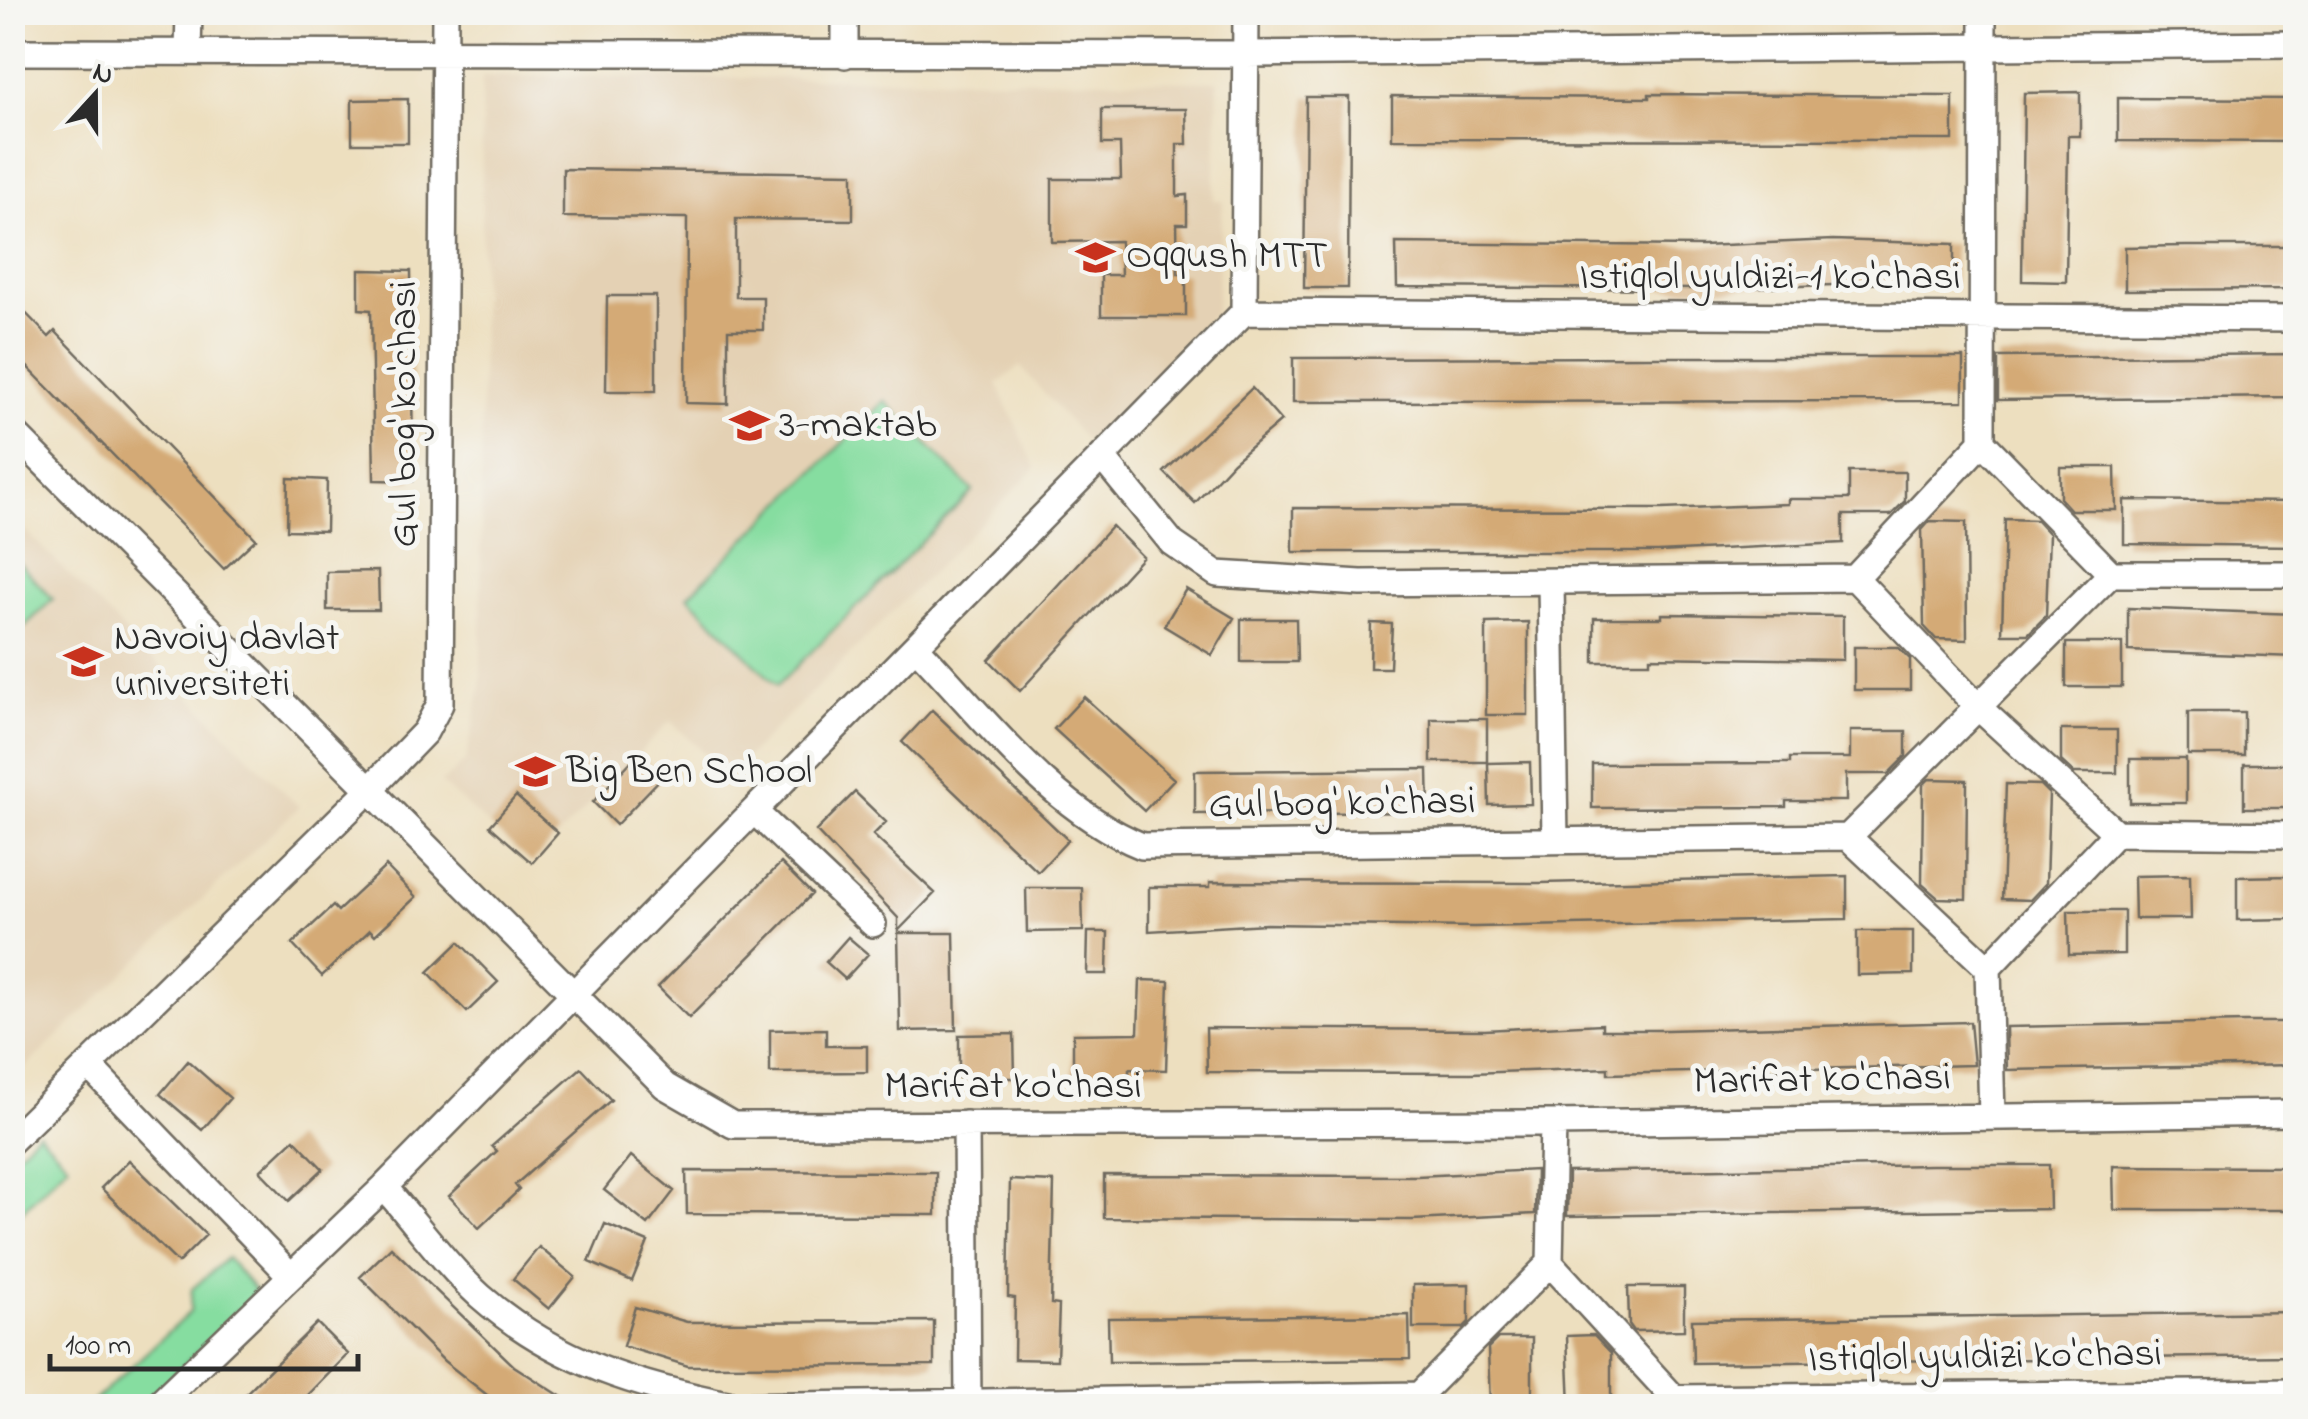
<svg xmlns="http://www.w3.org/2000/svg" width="2308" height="1419" font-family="'Indie Flower',sans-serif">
  <rect width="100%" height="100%" fill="#f6f6f2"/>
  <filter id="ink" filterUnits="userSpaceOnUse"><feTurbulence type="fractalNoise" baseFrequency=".01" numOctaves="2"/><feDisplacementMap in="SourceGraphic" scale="20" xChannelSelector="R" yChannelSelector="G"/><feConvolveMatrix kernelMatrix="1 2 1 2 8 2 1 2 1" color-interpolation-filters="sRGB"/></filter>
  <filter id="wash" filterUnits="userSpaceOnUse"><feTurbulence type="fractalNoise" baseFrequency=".0048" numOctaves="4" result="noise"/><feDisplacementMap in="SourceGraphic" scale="40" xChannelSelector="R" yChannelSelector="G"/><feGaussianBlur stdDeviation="2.25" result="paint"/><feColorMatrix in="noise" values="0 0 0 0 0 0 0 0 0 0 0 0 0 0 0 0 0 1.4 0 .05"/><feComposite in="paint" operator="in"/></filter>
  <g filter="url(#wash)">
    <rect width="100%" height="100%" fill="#eddfbf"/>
    <!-- built -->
    <path fill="#e4d1b4" d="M482 76 1218 81 1214 200 1223 201 1216 312 1088 443 1020 366 997 384 1036 468 729 775 670 721 532 863 441 783 466 761 481 687Z
      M13 518 299 807 13 1079Z"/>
    <!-- green -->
    <path fill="#86dda0" stroke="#588466" stroke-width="2.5" d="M885 401 973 491 777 686 688 596Z
      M13 557 53 599 13 638Z
      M38 1132 68 1164 13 1220V1158Z
      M227 1258 258 1294 142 1406H89L190 1312 192 1289Z"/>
    <g id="blocks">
      <!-- building -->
      <path fill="#d4aa76" d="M2080 92V136H2068L2066 282 2022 281 2024 93Z
        M1649 94 1953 96V140L1392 139V96L1649 98Z
        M1306 97H1349L1348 288H1304Z
        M2118 98 2296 99V142L2118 141Z
        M408 99V143H352V100Z
        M1102 109H1186L1187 144H1177V196L1187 195V224H1177L1178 274H1186V316H1101V275H1121L1120 241 1052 242V179H1121L1120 144H1102Z
        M563 169 853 173V220L736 219V297H763V330H728V404L686 403 687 218 563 217Z
        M1833 240 1954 244V288H1899V283L1698 289 1397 287 1396 243 1702 246Z
        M2186 246H2296V289L2125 290V247Z
        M359 270 411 271 413 481 374 480 371 310 359 309Z
        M607 296H656V391H606Z
        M12 299 49 337 55 331 256 539 224 569 12 351Z
        M2296 354V397L1998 400V357Z
        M1657 357H1963V401L1293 402V358Z
        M1252 388 1281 421 1233 462 1195 503 1164 472Z
        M2060 467H2115L2116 510H2071L2060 498Z
        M1849 472H1905V501L1891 515H1843V543L1658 552H1293V508L1662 509 1788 504V499H1849Z
        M288 478 327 480 326 531 287 530Z
        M2124 500 2296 502V546L2124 544Z
        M2005 519 2036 520 2049 534 2046 616 2028 634H2002Z
        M1930 521 1966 522 1967 640 1936 639 1924 626 1922 530Z
        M1112 526 1143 557 1020 691 989 660Z
        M378 571 379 610H327V572Z
        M1186 589 1234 618 1212 655 1164 626Z
        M2128 608 2296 614V657L2128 651Z
        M1662 614 1843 616V660L1650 657V662H1594V618H1662Z
        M1241 619H1296L1297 662H1241Z
        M1528 622V715H1486V623Z
        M1371 623 1392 624 1390 668H1370Z
        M2066 643H2122V687H2066Z
        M1854 647H1898L1910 659V690H1854Z
        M1084 697 1174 779 1144 811 1054 729Z
        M932 710 1068 840 1038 872 902 742Z
        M2188 712H2244V755H2188Z
        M1431 719H1487V762H1431Z
        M2061 730H2117V773H2074L2061 761Z
        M1850 731H1906V756L1888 774H1846V801H1786V807L1592 808V764L1790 763V758H1850Z
        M638 754 662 777 616 825 593 802Z
        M2130 759H2186V803H2130Z
        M1530 762 1531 804 1489 805 1488 763Z
        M2244 764H2296V808H2244Z
        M1428 769 1429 812 1195 814V771Z
        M1929 779 1967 780 1966 899 1938 898 1922 884 1923 785Z
        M2006 784 2040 785 2049 794 2046 883 2030 900 2002 899Z
        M855 792 886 822 873 835 935 893 898 931V918L816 831Z
        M516 796 558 833 532 863 490 826Z
        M781 863 812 894 689 1018 658 987Z
        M386 866 416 897 375 935 370 930 322 976 292 944 333 906 338 911Z
        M2190 875 2191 919H2135L2134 876Z
        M1847 876V919L1474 927 1266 924 1149 931V887H1210V882L1540 883Z
        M2293 876V919L2237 920V877Z
        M1026 888H1082L1083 931 1027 932Z
        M2068 911H2124V954L2069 955Z
        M1857 931H1913V974L1857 975Z
        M1088 932H1108L1107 974H1087Z
        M898 933H954L956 1030 900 1031Z
        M848 937 868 954 845 979 826 962Z
        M459 942 498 982 467 1012 428 972Z
        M1140 980 1169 981 1166 1070 1129 1069V1077H1073V1034L1138 1033Z
        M1970 1022 1974 1065 1608 1074V1068L1471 1073 1207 1072 1206 1028 1485 1030 1602 1024V1030H1667Z
        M2245 1022H2296V1065L2007 1070 2006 1027Z
        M826 1029V1046H867V1072L770 1073V1030Z
        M1014 1034 1015 1078H959V1035Z
        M188 1061 230 1098 202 1130 160 1094Z
        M581 1068 611 1100 515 1185 519 1190 479 1228 449 1196 497 1151 492 1146Z
        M294 1139 323 1169 289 1201 260 1171Z
        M631 1156 674 1191 648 1225 604 1190Z
        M129 1160 206 1235 178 1263 101 1188Z
        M1932 1165H2049L2050 1209 1567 1216 1568 1172Z
        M2113 1166 2296 1167V1210H2114Z
        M1536 1170 1535 1214 1412 1220 1104 1218V1175L1417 1176Z
        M686 1171 936 1172V1215L687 1214Z
        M1010 1180 1054 1182 1051 1304 1059 1305 1057 1360 1014 1359 1015 1298 1008 1297Z
        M605 1224 648 1242 632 1281 589 1262Z
        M391 1247 514 1366 576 1406H501L444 1361 360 1277Z
        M539 1247 575 1277 549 1309 513 1279Z
        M1469 1284V1322L1463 1328H1413V1285Z
        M1628 1287H1684V1330L1634 1331 1629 1324Z
        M635 1307 687 1322 934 1321V1365L688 1366 623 1346Z
        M2296 1312V1356L1693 1363 1692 1320Z
        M1409 1315 1410 1359 1109 1362 1108 1318Z
        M317 1323 348 1354 304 1399 296 1406H233Z
        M1594 1335 1611 1353V1406H1570L1567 1336Z
        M1498 1338H1532V1406H1490L1488 1348Z"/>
    </g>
  </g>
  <g filter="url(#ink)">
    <use href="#blocks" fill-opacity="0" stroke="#6f6a5f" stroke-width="2.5"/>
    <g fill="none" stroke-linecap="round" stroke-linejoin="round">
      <defs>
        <path id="minor" d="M12 52 1244 54 2296 44
          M188 52 189 12
          M845 55V12
          M1244 312 2296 319
          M12 431 665 1086 733 1125 1553 1123 2296 1113
          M1982 442 2111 574
          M1102 457 1172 543 1217 574 1361 583 1855 578
          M2111 574H2296
          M1855 578 1982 442 1983 12
          M1855 578 1978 707 2116 833
          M1551 583 1555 840
          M916 647C983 716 1052 810 1142 846L1848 837
          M754 811 873 924
          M2116 833 2296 835
          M1848 837 2111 574
          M1848 837 1988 968 1992 1116
          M1988 968 2116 833
          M88 1065 291 1276
          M966 1124 968 1406
          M12 1140 370 789 425 732 440 704 445 12
          M384 1187C415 1222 445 1264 480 1296 556 1363 641 1387 737 1406L1419 1395
          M1550 1263 1674 1398
          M1419 1395 1550 1263 1553 1123
          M1674 1398 2296 1392
          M156 1406 384 1187 1244 312 1246 12"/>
      </defs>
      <!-- minor casing -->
      <use href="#minor" stroke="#6f6a5f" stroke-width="30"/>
      <!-- minor -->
      <use href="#minor" stroke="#fff" stroke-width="25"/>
    </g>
  </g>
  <!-- icons -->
  <defs>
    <symbol id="school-bare" viewBox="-9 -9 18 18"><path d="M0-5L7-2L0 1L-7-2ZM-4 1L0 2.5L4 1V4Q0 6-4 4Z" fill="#c8321e" stroke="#f6f6f2" stroke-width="2.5" paint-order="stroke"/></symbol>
    <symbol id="university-bare" viewBox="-9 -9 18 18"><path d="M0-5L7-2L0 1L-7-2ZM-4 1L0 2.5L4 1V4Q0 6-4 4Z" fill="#c8321e" stroke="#f6f6f2" stroke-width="2.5" paint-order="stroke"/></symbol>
  </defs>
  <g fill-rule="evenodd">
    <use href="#school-bare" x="1068" y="230" width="55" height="55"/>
    <use href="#school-bare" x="722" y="398" width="55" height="55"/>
    <use href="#university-bare" x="56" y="634" width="55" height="55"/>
    <use href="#school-bare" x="508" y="744" width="55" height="55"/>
  </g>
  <g text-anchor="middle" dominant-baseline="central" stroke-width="10" stroke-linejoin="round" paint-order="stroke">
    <!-- poi labels -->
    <g font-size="40" fill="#2b2b2b" stroke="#f6f6f2" text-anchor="start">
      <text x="1126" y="257">Oqqush MTT</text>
      <text x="779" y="426">3-maktab</text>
      <text x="114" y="639">Navoiy davlat<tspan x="114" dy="46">universiteti</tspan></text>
      <text x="566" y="772">Big Ben School</text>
    </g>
    <!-- street labels -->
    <g font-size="40" fill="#2b2b2b" stroke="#f6f6f2">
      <text x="1770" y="278">Istiqlol yuldizi-1 ko'chasi</text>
      <text transform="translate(405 414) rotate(-90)">Gul bog' ko'chasi</text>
      <text transform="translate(1342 805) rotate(-1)">Gul bog' ko'chasi</text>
      <text transform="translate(1822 1081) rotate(-1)">Marifat ko'chasi</text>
      <text x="1013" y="1087">Marifat ko'chasi</text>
      <text transform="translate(1985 1358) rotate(-1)">Istiqlol yuldizi ko'chasi</text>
    </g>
  </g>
  <!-- margin -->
  <rect width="2308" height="1419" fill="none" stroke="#f6f6f2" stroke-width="50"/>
  <!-- north arrow -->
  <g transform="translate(95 95) rotate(21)" stroke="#f6f6f2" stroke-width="8" paint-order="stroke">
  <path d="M0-8L18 38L0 25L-18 38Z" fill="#2b2b2b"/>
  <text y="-15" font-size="28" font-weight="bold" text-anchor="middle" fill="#2b2b2b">N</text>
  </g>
  <!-- scale -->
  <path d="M50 1354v15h308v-15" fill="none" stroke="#2b2b2b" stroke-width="5"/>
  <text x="65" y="1354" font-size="30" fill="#2b2b2b" stroke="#f6f6f2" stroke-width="8" paint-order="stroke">100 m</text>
</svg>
